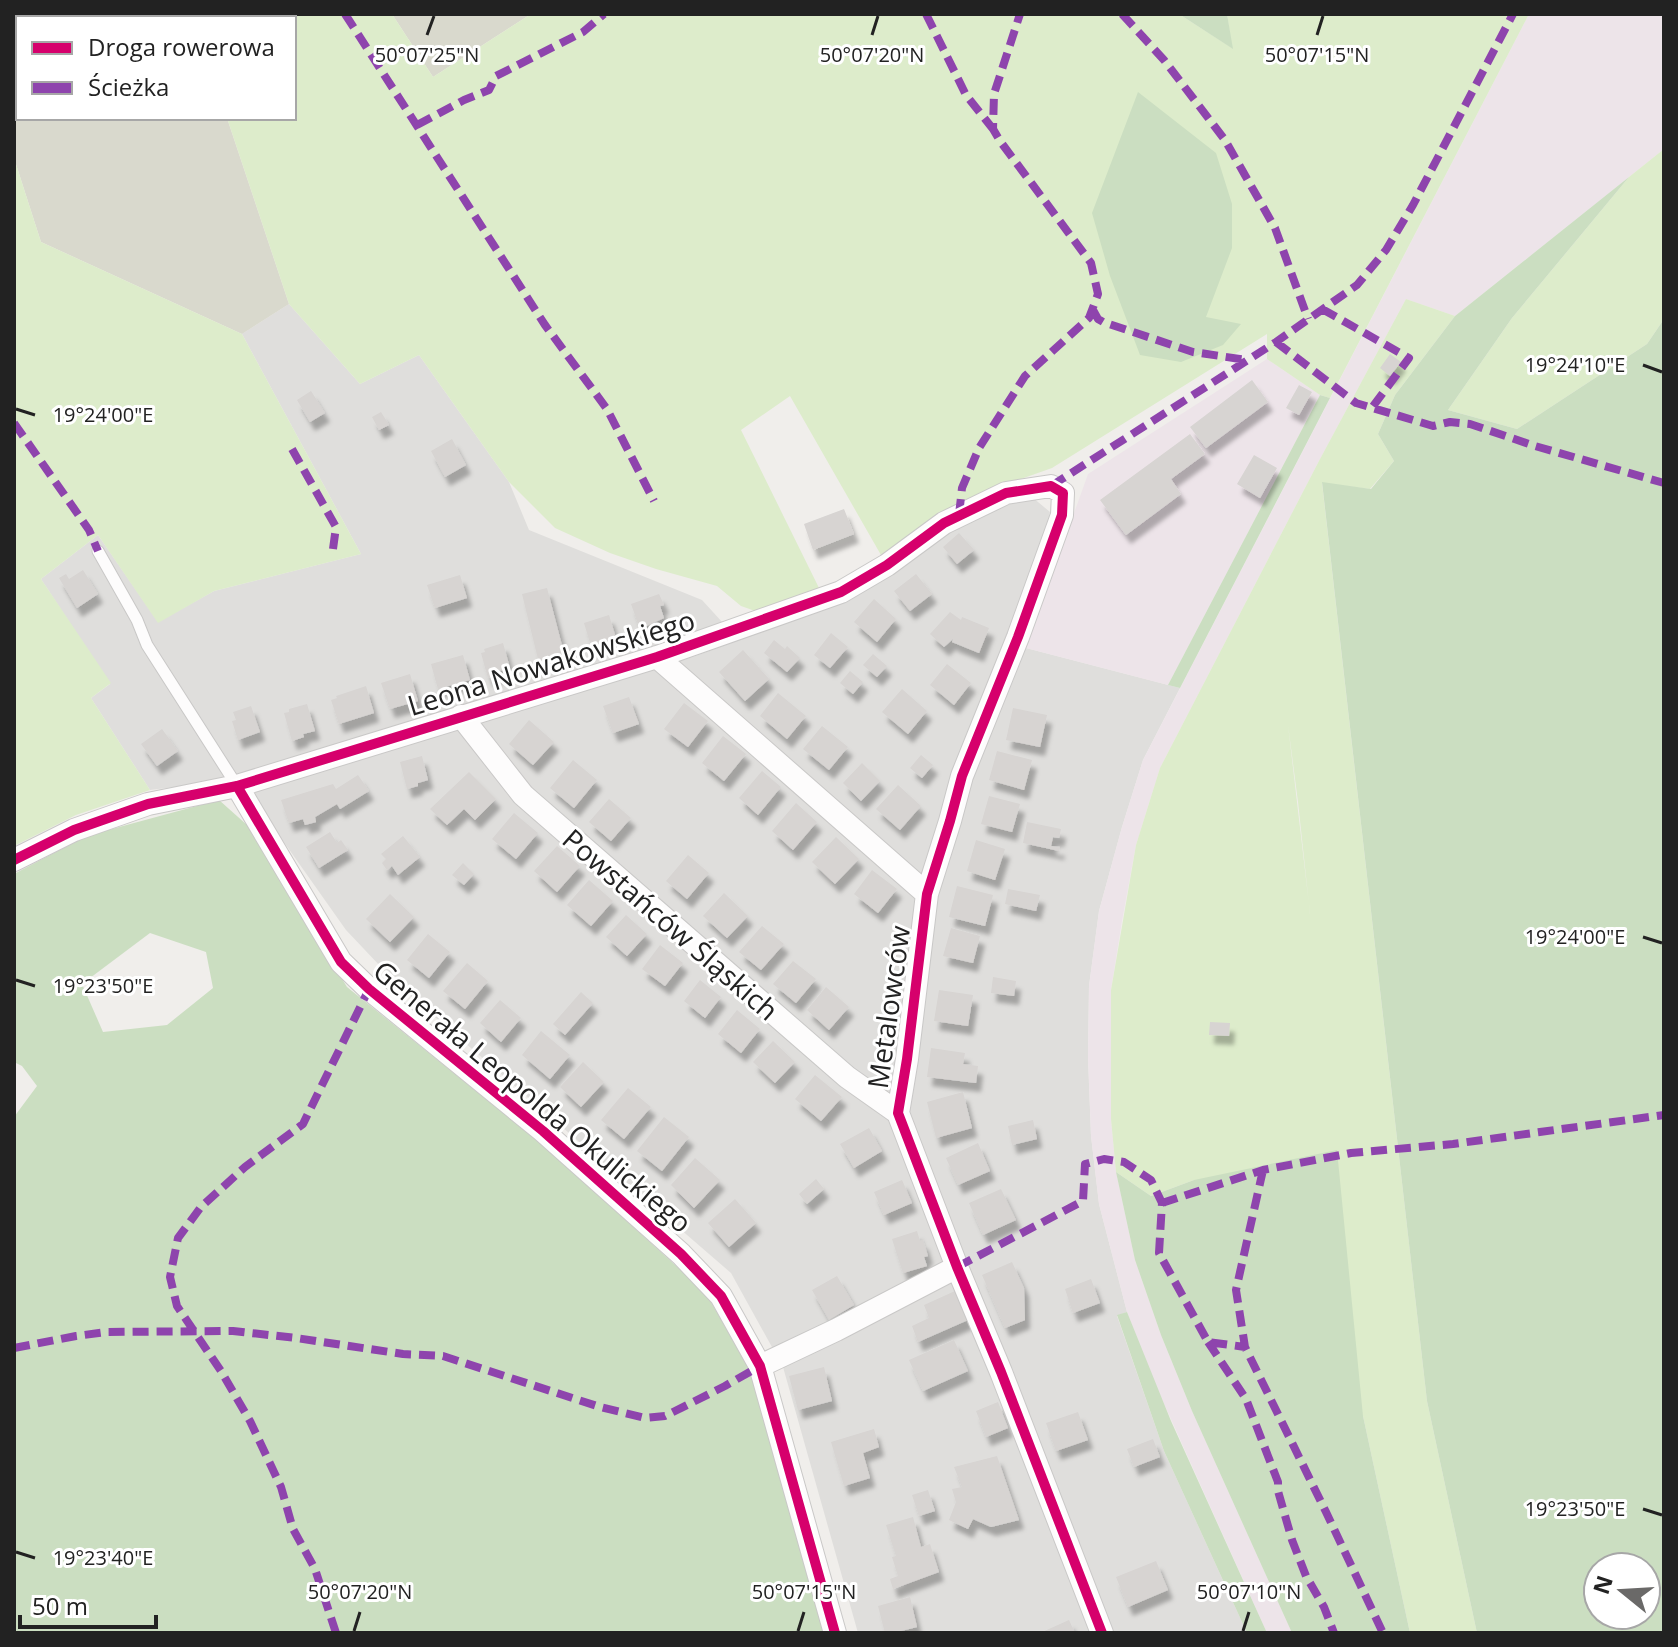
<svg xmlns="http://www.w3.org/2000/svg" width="1678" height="1647" font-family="'Open Sans',sans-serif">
  <defs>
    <filter id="shadow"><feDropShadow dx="5" dy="9" stdDeviation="2" flood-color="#0004"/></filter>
  </defs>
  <rect width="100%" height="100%" fill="#f0eeeb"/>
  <!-- residential -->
  <path fill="#dfdedc" d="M289 304 360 384 419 355 509 482 529 530 702 600 723 623 639 658 232 780 150 790 91 698 110 684 41 579 98 535 158 622 214 591 361 554 242 334Z
    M1032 497 1050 512 1026 648 1180 688 1143 760 1122 827 1099 911 1089 986 1088 1057 1091 1136 1099 1204 1127 1312 1117 1316 1164 1451 1247 1633H858L783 1367 731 1273 398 985 346 930 250 794 461 725 693 657 853 598 939 534 969 516Z"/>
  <!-- industrial -->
  <path fill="#ede4e9" d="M1529 14H1664V149L1455 316 1406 299 1320 459 1160 768 1136 845 1122 921 1111 990V1119L1116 1172 1135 1260 1161 1335 1192 1411 1292 1633H1267L1148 1368 1127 1312 1099 1204 1091 1136 1088 1057 1089 986 1099 911 1122 827 1143 760Z
    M1267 359 1320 395 1168 685 1026 648 1088 474Z"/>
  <!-- construction -->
  <path fill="#d9d9cd" d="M14 14H192L194 18H18V118H227L289 304 242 334 41 242 14 158Z
    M392 14H531L433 77Z"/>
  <!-- grass -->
  <path fill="#ddeccb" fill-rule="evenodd" d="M192 14H392L433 77 531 14H1179L1232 48 1227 14H1529L1330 398 1320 395 1267 359V334L1052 468 1004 485 963 505 881 555 790 396 741 430 820 590 758 612 741 606 717 586 656 569 610 553 555 528 509 482 419 355 360 384 289 304 227 118H294V18H194Z
    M1664 149V319L1647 344 1517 429 1448 410 1512 318 1629 177Z
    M14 158 41 242 242 334 361 554 214 591 158 623 98 535 41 579 111 683 91 698 150 790 76 815 14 846Z
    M1406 299 1455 316 1395 395 1378 434 1394 461 1370 489 1322 483 1427 1401 1477 1633H1410L1363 1416 1194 1180 1151 1196 1116 1172 1111 1119V990L1136 845 1160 768 1320 459ZM1288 725 1298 802 1310 914V913Z"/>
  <!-- forest -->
  <path fill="#cbdec1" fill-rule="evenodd" d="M1179 14H1227L1233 49Z
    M1138 92 1216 153 1232 204V248L1206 317 1241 324 1223 345 1181 362 1140 355 1110 276 1092 213Z
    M1629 177 1512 318 1448 410 1517 429 1647 344 1664 319V1633H1477L1427 1401 1322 482 1371 489 1394 461 1378 434 1395 395 1455 316ZM1646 1567V1615H1598V1567Z
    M1320 395 1330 398 1180 688 1168 685Z
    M219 800 247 825 347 987 543 1145 706 1293 750 1371 827 1633H14V1117L37 1086 22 1066 14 1062V874L86 836ZM150 933 206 952 213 988 167 1025 103 1032 82 984Z
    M1337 1150 1363 1416 1410 1633H1292L1192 1411 1161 1335 1135 1260 1116 1172 1151 1196 1194 1180Z
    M1127 1312 1171 1421 1267 1633H1247L1164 1451 1117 1315Z"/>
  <!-- building -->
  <path fill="#d7d4d2" filter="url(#shadow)" d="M1390 354 1401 362 1390 376 1380 368Z
    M1252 380 1268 402 1206 448 1190 427Z
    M1299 385 1312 392 1299 415 1286 408Z
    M311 391 325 413 310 422 297 400Z
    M381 412 389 425 379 430 372 417Z
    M1190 434 1205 454 1171 479 1181 494 1126 535 1100 500Z
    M452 439 466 465 445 477 431 451Z
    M1254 455 1277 468 1260 498 1237 484Z
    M844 509 854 534 813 550 804 524Z
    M959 533 974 550 957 564 943 547Z
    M83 570 98 594 77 608 59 578 66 574 69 579Z
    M916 574 932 594 910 611 894 591Z
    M460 575 467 598 435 608 427 585Z
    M547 588 564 653 539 663 522 594Z
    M659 594 664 605 660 606 664 618 640 629 631 604Z
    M874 599 896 619 877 642 854 622Z
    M950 612 961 620 962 617 989 628 979 653 952 642 953 639 944 647 930 634Z
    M609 615 616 638 591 646 584 623Z
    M831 633 848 647 830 668 814 655Z
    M774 640 785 649 787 646 800 658 787 672 764 653Z
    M503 643 510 668 499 671 500 674 488 678 481 653 485 652 484 649Z
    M743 650 769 679 745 701 719 672Z
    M873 654 887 666 877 677 863 665Z
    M463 655 470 680 438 689 431 664Z
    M947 664 971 683 954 705 930 685Z
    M850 671 863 682 853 694 840 683Z
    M410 674 418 701 390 709 381 683Z
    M366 686 374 713 339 724 331 700 337 698 336 696Z
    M902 689 927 711 908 734 882 712Z
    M778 693 806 716 787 739 760 716Z
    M629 697 639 724 613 733 603 706Z
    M684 703 708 721 688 747 664 729Z
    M307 704 315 731 303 734 304 737 292 741 284 713 289 712V709Z
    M251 706 260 732 238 740 232 721 236 720 233 712Z
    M1013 708 1047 715 1040 747 1006 740Z
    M529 720 554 742 533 765 509 744Z
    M822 726 848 747 829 770 803 749Z
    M162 729 178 751 157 766 141 744Z
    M723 736 746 754 724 781 702 763Z
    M997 751 1032 760 1024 790 989 780Z
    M921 755 933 765 922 778 910 768Z
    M422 756 428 780 418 783V786L407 789 400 762Z
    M573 760 597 780 574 808 550 788Z
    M862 763 880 781 861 801 843 783Z
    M762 771 781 787 758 815 739 798Z
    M469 772 496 799 475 820 464 809 447 825 430 809Z
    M358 775 369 791 340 809 337 804 315 817 316 822 305 825 303 819 289 823 281 800 333 784 336 789Z
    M898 785 921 806 900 830 876 809Z
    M989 796 1020 804 1012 832 981 824Z
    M609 799 631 818 611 841 589 822Z
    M796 803 817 822 793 850 772 831Z
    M514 813 538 833 516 859 492 839Z
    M1027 822 1061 829 1059 838 1053 837 1051 846 1060 847 1059 851 1023 843Z
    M330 832 337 843 341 840 348 850 319 868 306 847Z
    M403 836 420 857 398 875 392 866 387 870 382 863 386 859 381 854Z
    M836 837 859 859 835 884 812 862Z
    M976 840 1005 849 995 880 967 871Z
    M557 846 580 866 557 892 534 871Z
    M688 855 709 873 687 899 666 881Z
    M463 863 474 874 464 885 452 875Z
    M872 870 897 889 878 913 854 894Z
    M589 880 613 901 591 926 567 905Z
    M957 886 993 895 985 926 949 917Z
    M1008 889 1040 895 1036 911 1005 904Z
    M724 893 748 916 727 938 703 916Z
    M390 894 414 917 390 942 366 919Z
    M626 915 647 934 627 956 606 937Z
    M762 926 784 944 761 970 739 952Z
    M951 928 980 936 973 963 943 956Z
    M428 934 450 952 429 978 407 960Z
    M660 945 683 963 665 986 642 969Z
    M793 961 816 979 796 1003 773 984Z
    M467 963 488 981 465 1009 443 991Z
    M993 977 1016 981 1014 996 991 993Z
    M700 980 721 997 705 1018 684 1001Z
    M826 987 849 1007 829 1030 807 1010Z
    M939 990 973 995 968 1026 934 1021Z
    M581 992 593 1003 565 1035 553 1024Z
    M500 1000 521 1018 501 1042 480 1023Z
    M737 1010 760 1029 741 1053 718 1034Z
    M1210 1022 1230 1023 1229 1036 1209 1035Z
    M541 1031 570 1055 550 1079 522 1055Z
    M773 1041 795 1062 775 1083 753 1062Z
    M931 1048 965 1053 963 1064 978 1066 976 1083 927 1077Z
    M583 1062 604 1082 581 1107 560 1087Z
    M815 1075 842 1097 821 1121 795 1099Z
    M628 1088 651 1107 624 1139 601 1120Z
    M963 1092 972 1128 936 1138 927 1102Z
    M664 1117 689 1137 662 1171 637 1151Z
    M1033 1120 1037 1139 1012 1145 1008 1126Z
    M869 1128 882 1151 854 1168 840 1144Z
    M978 1143 990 1171 958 1185 946 1158Z
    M695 1158 720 1180 694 1208 671 1185Z
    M816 1179 824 1189 807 1204 799 1194Z
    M902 1180 912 1203 884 1215 874 1192Z
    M1001 1189 1016 1220 983 1235 969 1203Z
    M735 1199 756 1223 729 1247 708 1223Z
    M917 1231 920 1241 923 1240 928 1256 924 1257 927 1266 903 1273 892 1239Z
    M1012 1262 1024 1288 1025 1320 1005 1328 982 1275Z
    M837 1276 854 1305 829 1320 812 1290Z
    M1091 1279 1100 1303 1073 1313 1065 1289Z
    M955 1291 968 1320 918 1342 912 1326 929 1318 924 1305Z
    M954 1340 968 1371 923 1391 909 1360Z
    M824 1367 832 1401 798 1410 789 1376Z
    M998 1402 1008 1428 986 1437 976 1411Z
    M1078 1412 1088 1440 1056 1451 1046 1423Z
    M874 1429 879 1447 863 1453 870 1478 844 1486 831 1442Z
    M1153 1439 1160 1457 1134 1467 1127 1449Z
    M997 1456 1019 1520 991 1527 973 1519 968 1529 949 1520 956 1502 952 1489 962 1487 954 1467Z
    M928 1490 935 1511 919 1516 912 1495Z
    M913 1517 921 1547 930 1544 939 1572 893 1589 890 1579 898 1576 892 1557 896 1556 886 1525Z
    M1156 1561 1168 1590 1128 1607 1116 1577Z
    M910 1597 917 1627 893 1633H885L878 1606Z
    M1069 1620 1075 1633H1040Z"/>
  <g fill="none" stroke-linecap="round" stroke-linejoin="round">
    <defs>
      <path id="lane" d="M98 551 137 620 147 645 237 786"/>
      <path id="street" d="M657 657 927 894
        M461 716 523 795 847 1077 898 1113
        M237 786 341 962 369 989 543 1131 681 1254 721 1296 760 1366 835 1633
        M14 860 74 830 148 804 237 786 657 657 841 592 887 565 944 523 1006 493 1051 486 1063 493 1062 515 1018 637 962 776 950 821 927 894 907 1059 898 1113 957 1267 1001 1372 1102 1633
        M760 1366 836 1330 957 1267"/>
    </defs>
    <!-- lane casing -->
    <use href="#lane" stroke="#c9c8c7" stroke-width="13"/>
    <!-- street casing -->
    <use href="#street" stroke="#c9c8c7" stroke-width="24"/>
    <!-- lane -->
    <use href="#lane" stroke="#fdfcfc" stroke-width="11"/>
    <!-- street -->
    <use href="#street" stroke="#fdfcfc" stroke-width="22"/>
    <!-- quiet -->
    <path stroke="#8e44ad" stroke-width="8" stroke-dasharray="16 8" stroke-linecap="butt" d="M345 14 545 325 607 409 654 501
      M926 14 966 95 993 129
      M1122 14 1164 60 1225 140 1275 228 1308 319
      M417 125 464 100 489 90 496 76 583 32 604 14
      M1322 309 1409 358 1371 409
      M1093 310 1098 319 1103 322 1193 352 1247 360
      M1276 342 1356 403 1433 426 1450 422 1470 424 1535 446 1664 483
      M14 423 89 530 98 551
      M292 449 336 527 333 549
      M1051 486 1276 342 1357 285 1386 250 1413 205 1513 14
      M959 515 962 488 979 448 1025 376 1089 318 1098 294 1091 263 1000 141 993 129 994 94 1020 14
      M1263 1170 1236 1290 1245 1347 1326 1512 1383 1633
      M1162 1203 1263 1170 1351 1153 1453 1144 1664 1115
      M957 1267 1083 1201 1085 1164 1104 1159 1124 1162 1151 1180 1162 1203 1159 1253 1208 1342 1245 1347
      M1208 1342 1246 1399 1278 1482V1491L1292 1540 1306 1576 1324 1607 1334 1633
      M14 1348 76 1336 107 1332 233 1331 296 1338 403 1354 443 1356 600 1407 645 1418 665 1416 725 1386 760 1366
      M336 1633 315 1569 293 1529 281 1487 250 1421 221 1371 177 1306 170 1277 178 1238 201 1207 245 1167 303 1124 369 989"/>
    <defs>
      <path id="cycleway" d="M237 786 341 962 369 989 543 1131 681 1254 721 1296 760 1366 835 1633
        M14 860 74 830 148 804 237 786 657 657 841 592 887 565 944 523 1006 493 1051 486 1063 493 1062 515 1018 637 962 776 950 821 927 894 907 1059 898 1113 957 1267 1001 1372 1102 1633"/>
    </defs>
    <!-- cycleway casing -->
    <use href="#cycleway" stroke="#fff" stroke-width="15"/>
    <!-- cycleway -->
    <use href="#cycleway" stroke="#d6006c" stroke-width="10"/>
  </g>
  <!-- ticks -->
  <path fill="none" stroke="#222" stroke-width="3" d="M427 35 434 16M872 35 878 16M1317 35 1323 16M1643 365 1662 372M16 409 35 415M1643 937 1662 943M16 980 35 986M1643 1509 1662 1515M16 1552 35 1558M354 1631 360 1612M798 1631 804 1612M1243 1631 1249 1612"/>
  <g text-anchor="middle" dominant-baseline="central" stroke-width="6" stroke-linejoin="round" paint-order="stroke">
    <!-- street labels -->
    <g font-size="28" fill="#222" stroke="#fff">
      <text transform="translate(551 662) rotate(-17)">Leona Nowakowskiego</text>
      <text transform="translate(671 924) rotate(41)">Powstańców Śląskich</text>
      <text transform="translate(888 1007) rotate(-82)">Metalowców</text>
      <text transform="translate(533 1096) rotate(40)">Generała Leopolda Okulickiego</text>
    </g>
  </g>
  <g font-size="20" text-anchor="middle" fill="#222" stroke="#fff" stroke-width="6" stroke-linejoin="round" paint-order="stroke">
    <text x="427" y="62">50°07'25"N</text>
    <text x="872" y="62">50°07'20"N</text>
    <text x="1317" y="62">50°07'15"N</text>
    <text x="1575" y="372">19°24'10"E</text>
    <text x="103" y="422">19°24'00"E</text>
    <text x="1575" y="944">19°24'00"E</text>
    <text x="103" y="993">19°23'50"E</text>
    <text x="1575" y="1516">19°23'50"E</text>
    <text x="103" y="1565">19°23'40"E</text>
    <text x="360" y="1599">50°07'20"N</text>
    <text x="804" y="1599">50°07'15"N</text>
    <text x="1249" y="1599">50°07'10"N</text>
  </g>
  <!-- border -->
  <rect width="1678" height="1647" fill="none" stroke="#222222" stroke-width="32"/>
  <!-- legend -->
  <rect x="16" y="16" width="280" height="104" fill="#ffffff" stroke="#a7a7a7" stroke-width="2"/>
  <rect x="32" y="42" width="40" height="12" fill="#d6006c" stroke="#a7a7a7" stroke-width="2"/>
  <text x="88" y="56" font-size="24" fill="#222222">Droga rowerowa</text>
  <rect x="32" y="82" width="40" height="12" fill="#8e44ad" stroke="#a7a7a7" stroke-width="2"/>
  <text x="88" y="96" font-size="24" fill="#222222">Ścieżka</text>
  <!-- north arrow -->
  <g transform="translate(1622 1591) rotate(288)"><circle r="38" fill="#ffffff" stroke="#a7a7a7" stroke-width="2"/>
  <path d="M0-6L14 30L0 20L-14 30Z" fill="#6a6968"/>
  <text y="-12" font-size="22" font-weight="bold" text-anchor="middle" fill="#222222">N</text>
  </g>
  <!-- scale -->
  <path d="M20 1615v12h136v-12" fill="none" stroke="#222222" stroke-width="4"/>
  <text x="32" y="1615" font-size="24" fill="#222222" stroke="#ffffff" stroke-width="6" paint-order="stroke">50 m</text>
</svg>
